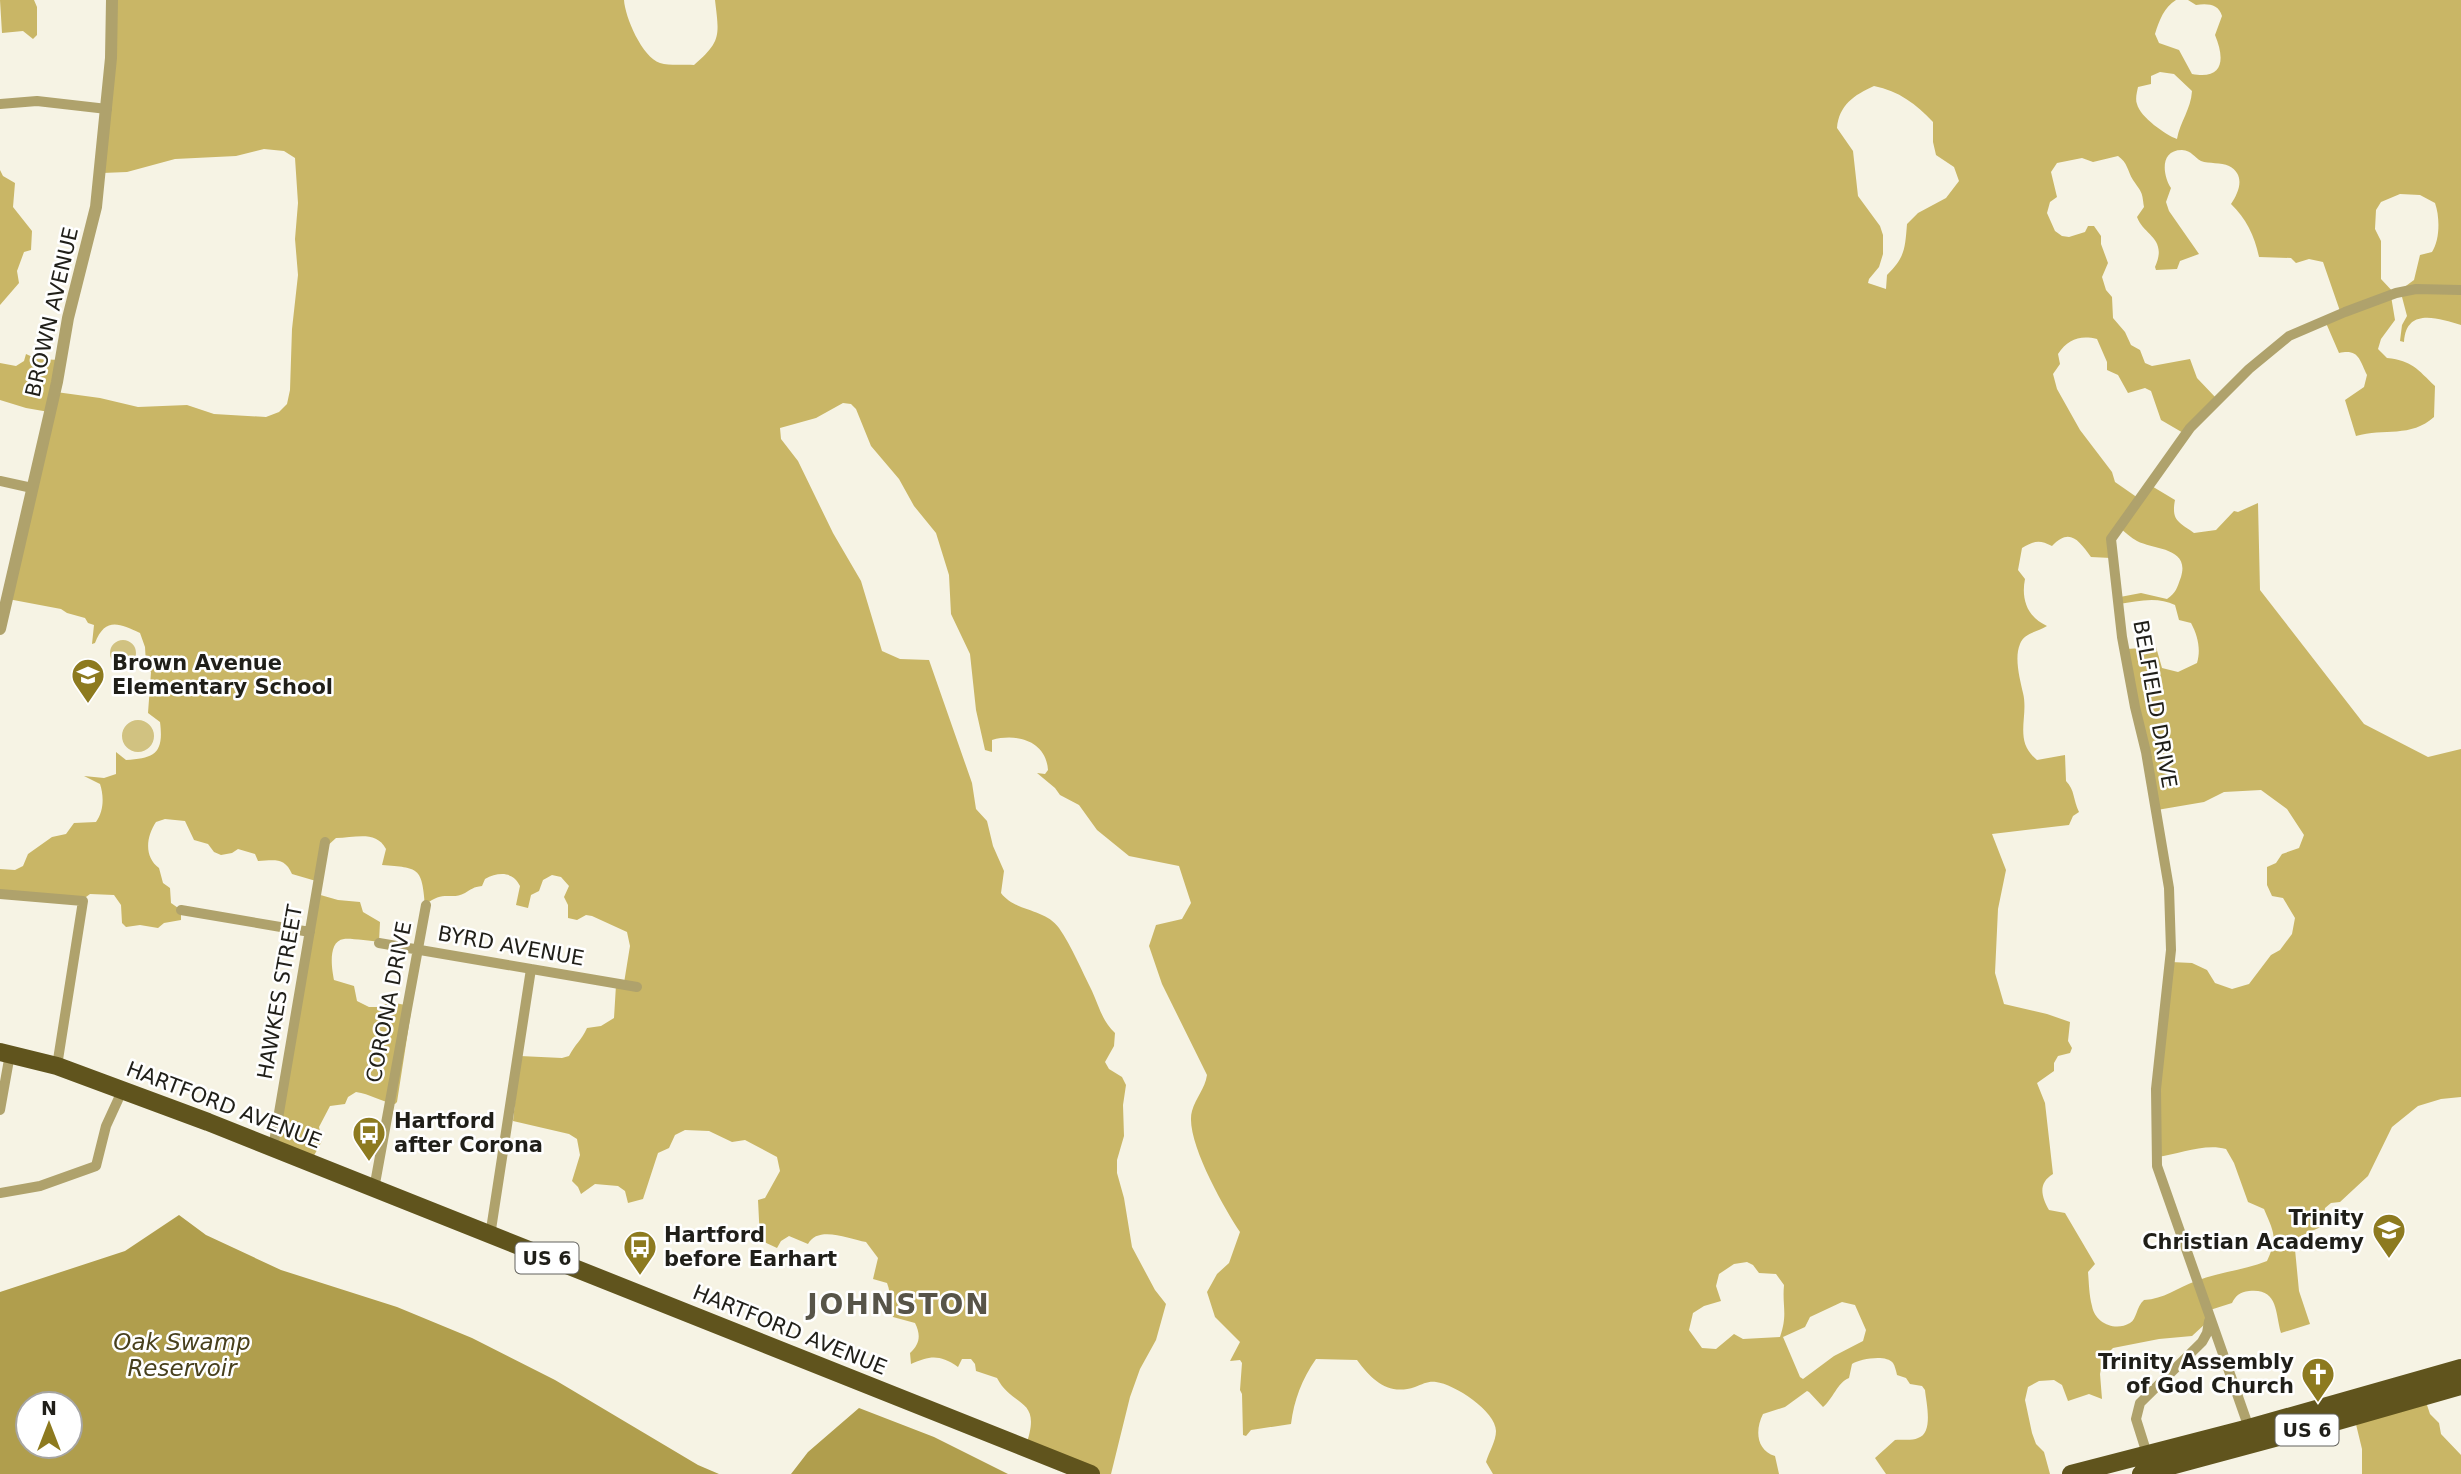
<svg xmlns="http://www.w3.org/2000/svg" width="2461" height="1474" font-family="'DejaVu Sans',sans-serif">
  <rect width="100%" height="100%" fill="#f6f3e4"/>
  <!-- green -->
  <path fill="#d1c281" d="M110 653a13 13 0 1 1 26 0a13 13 0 1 1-26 0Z
    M122 736a16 16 0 1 1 32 0a16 16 0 1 1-32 0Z"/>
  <!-- forest -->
  <path fill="#c9b666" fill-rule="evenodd" d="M0 0H34L37 7V35L33 39 23 31 2 33Z
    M112 0H624C625 17 642 57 660 63 670 66 684 64 694 65 722 41 719 35 715 0H2176C2164 7 2159 21 2155 34L2159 43 2179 50 2192 74C2224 80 2225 59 2215 35L2222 16C2219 4 2207 3 2196 5L2188 0H2461V325C2438 318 2406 307 2404 342L2400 341 2402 325 2407 316 2402 297 2394 294 2391 296 2395 320 2381 339 2378 349 2387 358C2413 361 2417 369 2435 386L2434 417C2411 438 2384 428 2356 436L2345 400 2364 387 2367 375C2359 359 2359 349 2339 353L2326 323 2340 311 2323 262 2309 259 2296 263 2291 258 2259 257C2255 237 2246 218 2231 204 2239 192 2246 175 2229 166 2221 162 2209 164 2201 161 2194 157 2192 151 2182 150 2159 150 2163 176 2171 188L2166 202 2169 211 2199 254 2180 261 2177 269 2156 270 2155 267C2168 238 2144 236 2137 217L2144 207C2142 191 2142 193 2133 180 2127 170 2128 163 2118 156L2093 162 2082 158 2057 163 2051 172 2057 197 2050 202 2047 213 2055 231 2062 236 2069 237 2085 232 2088 226H2094L2101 236V244L2108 263 2102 277 2106 290 2112 297 2113 318 2125 332 2131 345 2140 350 2145 363 2152 366 2190 359 2197 378 2216 398 2185 434 2161 420 2151 391 2145 388 2128 393 2118 375 2107 370V362L2097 339C2080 335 2068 339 2058 354L2060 364 2053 374 2057 389 2080 430 2112 472 2115 482 2138 498 2150 485 2175 500C2171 521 2179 522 2194 533L2216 530 2234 511 2238 512 2258 503 2260 590 2364 724 2428 757 2461 749V1097L2441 1099 2418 1106 2392 1127 2368 1176 2340 1202 2331 1203 2325 1208 2323 1226 2294 1239 2299 1291 2310 1324 2281 1333C2275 1311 2278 1288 2249 1291 2240 1292 2236 1295 2232 1303L2210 1310 2205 1324 2192 1336 2159 1339 2113 1348 2103 1358 2100 1374 2102 1399 2089 1394 2068 1401 2062 1385 2054 1380 2039 1381 2028 1387 2025 1400 2032 1433 2036 1444 2044 1452 2050 1474H1886L1875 1458 1895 1440C1901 1439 1912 1441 1918 1438 1934 1433 1926 1402 1925 1390L1922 1386 1910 1384 1906 1378 1897 1375C1896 1371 1895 1366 1893 1363 1886 1354 1860 1359 1852 1364L1849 1378C1837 1383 1833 1399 1823 1407L1809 1392 1807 1391 1785 1407 1763 1414C1755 1430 1756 1450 1775 1456L1779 1474H1493L1486 1462C1489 1452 1496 1441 1496 1431 1496 1411 1454 1384 1436 1382 1428 1381 1423 1384 1415 1387 1388 1396 1372 1380 1357 1360L1316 1359C1302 1379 1294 1400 1291 1424L1251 1430 1246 1436 1243 1435 1242 1394 1240 1390 1242 1363 1240 1360 1230 1361 1240 1342 1215 1317 1207 1292 1217 1274 1229 1263 1240 1232C1224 1208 1184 1138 1192 1111 1196 1097 1205 1089 1207 1075L1162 984 1149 946 1156 925 1182 919 1191 903 1179 866 1129 856 1097 830 1079 805 1060 795 1055 788 1037 773 1045 774 1048 770C1046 741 1017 733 992 740V752L985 750 976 710 970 654 951 614 949 575 936 533 914 506 899 479 871 446 856 409 851 404 843 403 816 418 780 428 781 439 798 461 833 533 861 581 882 651 900 659 929 660 972 783 976 809 987 821 993 846 1004 871 1001 893C1015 912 1045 908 1059 928 1072 947 1082 971 1092 991 1099 1006 1102 1021 1115 1033L1114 1046 1105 1062 1109 1069 1122 1077 1126 1085 1123 1105 1124 1136 1117 1160V1173L1124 1198 1132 1247 1155 1290 1166 1304 1156 1340 1140 1369 1130 1397 1111 1474H1093L1025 1448C1044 1396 1013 1409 997 1378L976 1371 975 1364 971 1359H962L958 1367C939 1354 930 1356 911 1364L910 1353C920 1344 921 1335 915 1323L893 1317C888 1305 892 1295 887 1283L873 1279 878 1258 866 1242C849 1239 818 1225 808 1244L789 1236 781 1241 777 1248 760 1240 758 1200 765 1198 780 1171 777 1157 745 1140 732 1142 709 1131 685 1130 675 1135 669 1148 658 1153 643 1199 628 1203 625 1191 618 1186 595 1184 581 1194 578 1187 572 1181 580 1155 577 1139 569 1134 513 1121 520 1056 562 1058 569 1056C575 1044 581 1041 587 1028L601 1026 614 1018 616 985 624 983 630 946 627 932 592 916 586 915 577 920 568 918V905L564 897 569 886 561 877 552 875 543 880 539 891 531 895 528 908 516 905 520 886C513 871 498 872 485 879L482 886C473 887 472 889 465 893 451 901 444 889 425 905 422 867 419 868 382 865L386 849C376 830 355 838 336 838L325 848 316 881 292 874C285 857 274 860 258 861L255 854 238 849 232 853 221 855 214 852 208 844 194 840 185 821 165 819 156 822C146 837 144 857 159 868L163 883 170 888 171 903 181 910V920L164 923 158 928 140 925 126 927 122 923 121 905 114 895 90 894 82 900 0 893V869L15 870 23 866 28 854 52 837 66 834 74 823 96 822C104 811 104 796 100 784L84 776 104 778 116 774V752L126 760C155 758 164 753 160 722L148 713 151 672 146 664 145 647 140 633C119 623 105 617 95 643L92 644 94 625 88 623 85 618 67 613 61 609 8 599 49 412 26 408 0 400V363L16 366 24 361 26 354 37 359 60 360 56 392 100 398 138 407 187 405 214 414 266 417 279 412 287 404 290 390 292 329 298 275 295 239 298 203 295 158 284 151 264 149 236 156 175 159 127 172 102 173ZM2160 72 2174 74 2192 91C2191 109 2180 122 2177 139 2166 135 2140 117 2137 104 2135 99 2137 92 2138 87L2151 84V76ZM1874 86C1899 91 1916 104 1933 122V142L1936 155 1954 167 1959 181 1946 198 1918 213 1907 224C1905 249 1905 257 1887 275L1886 289 1868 283 1869 279 1879 267 1883 254V235L1880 226 1858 196 1853 151 1837 128C1839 105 1854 95 1874 86ZM2400 194 2420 195 2435 203C2440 217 2440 240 2432 252L2420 255 2414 280 2395 294 2381 279V241L2375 229 2376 210 2381 202ZM2119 527C2125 532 2131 538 2137 541 2154 550 2190 547 2181 577 2177 588 2176 593 2167 599L2141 593 2120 597 2119 604C2137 601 2158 596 2175 605L2179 620 2191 623C2198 636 2201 650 2197 663L2178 672 2162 668 2156 647 2127 649 2157 810 2204 802 2224 792 2261 790 2287 809 2304 835 2299 848 2282 854 2276 863 2267 867V885L2272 896 2283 898 2295 918 2292 934 2280 950 2271 955 2249 984 2232 989 2215 983 2207 970 2192 963 2171 962 2158 1116 2157 1157C2179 1154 2205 1143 2226 1149L2234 1163 2248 1202 2264 1209C2274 1233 2278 1237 2267 1261 2244 1270 2220 1272 2196 1281 2177 1288 2164 1299 2144 1300 2136 1307 2137 1319 2130 1323 2115 1332 2095 1323 2092 1306 2089 1295 2089 1283 2088 1272L2095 1264 2065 1213 2049 1210C2041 1196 2038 1183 2053 1174L2045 1103 2037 1083 2054 1071V1063L2058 1056 2070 1053 2072 1048 2068 1041 2070 1022 2047 1014 2004 1004 1995 973 1998 909 2006 870 1992 834 2069 825 2073 816 2079 812C2073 800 2075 790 2066 781L2065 755 2037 760C2013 741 2029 717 2023 693 2020 679 2014 658 2020 644 2024 633 2037 632 2047 626 2027 617 2021 599 2025 579L2018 570 2022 548C2034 541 2039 539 2052 546 2070 527 2079 541 2091 557L2111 558ZM1747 1262 1753 1265 1759 1273 1776 1274 1784 1285C1782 1307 1788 1314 1780 1337L1743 1339 1734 1334 1716 1349 1702 1348 1689 1330 1693 1313 1704 1306 1721 1301 1716 1286 1719 1274 1734 1264ZM1842 1302 1855 1305 1866 1330 1863 1341 1834 1356 1803 1379 1800 1377 1783 1337 1805 1327 1810 1317Z
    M0 170 3 176 15 183 13 207 32 231 31 250 24 252 17 271 19 283 0 305Z
    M317 894 338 900 360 902 363 912 380 922 379 942C371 941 349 938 344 939 327 941 332 970 334 980L354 986 357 1001 369 1007H380L389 1002 411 1006V1012L397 1102 395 1104C380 1101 370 1094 356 1092L348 1097 345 1104 330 1106 319 1127 322 1141 311 1161 276 1148Z
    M2423 1393 2430 1414 2439 1423 2441 1434 2461 1455V1474H2362V1449L2353 1412Z"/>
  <!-- water -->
  <path fill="#b09e4d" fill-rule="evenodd" d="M179 1215 206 1235 281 1270 397 1307 472 1338 555 1380 698 1465 719 1474H0V1292L125 1251ZM70 1404V1446H28V1404Z
    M859 1408 934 1437 1008 1474H791L808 1452Z"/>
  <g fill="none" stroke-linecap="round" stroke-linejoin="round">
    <!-- minor -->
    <path stroke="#afa26c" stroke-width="10" d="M0 104 37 101 107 109
      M0 481 32 488
      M0 894 83 901 57 1066
      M181 910 310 932
      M379 943 637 987
      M0 1110 10 1054
      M273 1148 325 842
      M374 1189 426 905
      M0 1193 40 1186 96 1166 106 1126 123 1089
      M490 1236 531 969
      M2249 1428 2157 1166 2156 1089 2171 950 2169 888 2146 752 2135 707 2122 637 2111 539 2190 428 2249 369 2289 336 2345 312 2396 293 2416 289 2461 290
      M2148 1457 2136 1419 2140 1403 2202 1342 2207 1333 2209 1321"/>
    <!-- tertiary -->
    <path stroke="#afa26c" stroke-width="12" d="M0 629 57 382 68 318 96 207 111 58 112 0"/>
    <!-- trunk -->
    <path stroke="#60541d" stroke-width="18" d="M0 1052 57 1066 208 1122 1091 1474
      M2071 1474 2249 1428 2461 1368
      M2141 1474 2338 1421 2461 1386"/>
  </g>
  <!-- icons -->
  <defs>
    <symbol id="school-pin" viewBox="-11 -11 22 30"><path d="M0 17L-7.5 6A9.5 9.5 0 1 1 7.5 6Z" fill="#8d7a1f" stroke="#fff"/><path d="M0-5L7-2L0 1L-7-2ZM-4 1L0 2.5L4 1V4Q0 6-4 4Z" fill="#fff"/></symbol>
    <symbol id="bus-pin" viewBox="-11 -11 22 30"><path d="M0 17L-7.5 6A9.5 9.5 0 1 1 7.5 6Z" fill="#8d7a1f" stroke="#fff"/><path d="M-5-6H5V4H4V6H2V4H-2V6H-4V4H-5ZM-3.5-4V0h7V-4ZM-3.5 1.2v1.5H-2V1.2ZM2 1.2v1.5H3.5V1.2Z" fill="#fff"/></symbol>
    <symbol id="church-pin" viewBox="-11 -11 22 30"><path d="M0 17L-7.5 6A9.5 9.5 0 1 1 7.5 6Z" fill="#8d7a1f" stroke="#fff"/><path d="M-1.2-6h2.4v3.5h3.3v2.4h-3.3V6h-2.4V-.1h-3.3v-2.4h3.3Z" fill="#fff"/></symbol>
  </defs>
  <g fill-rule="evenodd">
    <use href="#school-pin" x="69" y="656" width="38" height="52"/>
    <use href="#bus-pin" x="350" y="1114" width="38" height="52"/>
    <use href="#school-pin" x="2370" y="1211" width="38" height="52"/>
    <use href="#bus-pin" x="621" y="1228" width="38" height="52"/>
    <use href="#church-pin" x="2299" y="1355" width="38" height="52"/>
  </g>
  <g text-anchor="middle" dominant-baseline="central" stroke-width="5" stroke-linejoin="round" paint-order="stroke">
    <!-- shield labels -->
    <g fill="#fff" stroke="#63625e" stroke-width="2">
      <rect x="515.5" y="1242.5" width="63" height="31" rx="5"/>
      <rect x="2275.5" y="1414.5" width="63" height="31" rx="5"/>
    </g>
    <g font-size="19" font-weight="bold" fill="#201f19">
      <text x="547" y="1258">US 6</text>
      <text x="2307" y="1430">US 6</text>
    </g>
    <!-- street labels -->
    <g font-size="21" fill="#201f19" stroke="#fff">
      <text transform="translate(52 312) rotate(-77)">BROWN AVENUE</text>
      <text transform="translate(2155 704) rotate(80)">BELFIELD DRIVE</text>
      <text transform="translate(511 946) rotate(10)">BYRD AVENUE</text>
      <text transform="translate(280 992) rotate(-80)">HAWKES STREET</text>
      <text transform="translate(389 1002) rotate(-79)">CORONA DRIVE</text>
      <text transform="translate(224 1105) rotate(21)">HARTFORD AVENUE</text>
      <text transform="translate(790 1330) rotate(22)">HARTFORD AVENUE</text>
    </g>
    <!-- poi labels -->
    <g font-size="21" font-weight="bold" fill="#201f19" stroke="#fff" text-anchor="start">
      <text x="112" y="663">Brown Avenue<tspan x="112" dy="24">Elementary School</tspan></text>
      <text x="394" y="1121">Hartford<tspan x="394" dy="24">after Corona</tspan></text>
      <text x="2364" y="1218" text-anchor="end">Trinity<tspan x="2364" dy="24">Christian Academy</tspan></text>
      <text x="664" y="1235">Hartford<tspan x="664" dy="24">before Earhart</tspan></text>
      <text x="2294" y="1362" text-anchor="end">Trinity Assembly<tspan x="2294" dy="24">of God Church</tspan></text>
    </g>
    <!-- water labels -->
    <g font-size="23" font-style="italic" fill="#48401d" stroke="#fff">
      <text x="182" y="1342">Oak Swamp<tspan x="182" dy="26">Reservoir</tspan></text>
    </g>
    <!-- district labels -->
    <g font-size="28" font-weight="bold" letter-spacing="2" fill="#575448" stroke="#fff">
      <text x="899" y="1304">JOHNSTON</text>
    </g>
  </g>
  <!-- north arrow -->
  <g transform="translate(49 1425)"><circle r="33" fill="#ffffff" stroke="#a6a5a3" stroke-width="2"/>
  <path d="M0-5L12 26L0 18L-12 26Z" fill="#8d7a1f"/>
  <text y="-10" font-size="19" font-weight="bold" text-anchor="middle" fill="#201f19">N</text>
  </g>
</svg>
